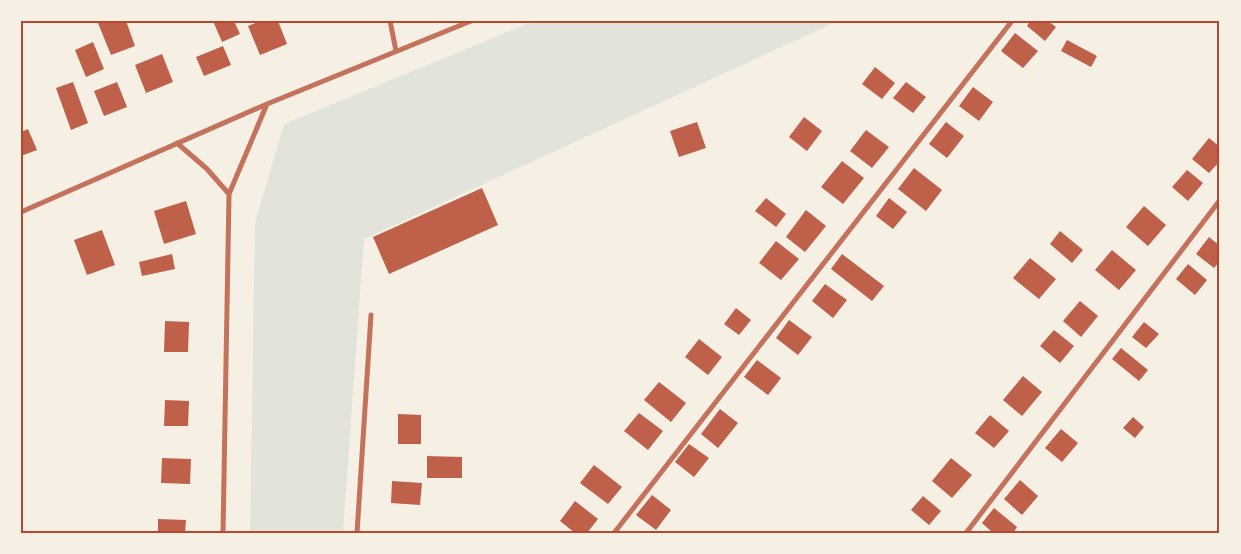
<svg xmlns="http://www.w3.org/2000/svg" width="1241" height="554" font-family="'Crimson Pro',serif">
  <rect width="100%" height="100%" fill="#f6efe4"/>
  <!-- green -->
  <path fill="#e2e4dc" d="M534 21H838L364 239 343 533H250L255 223 284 124Z"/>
  <!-- building -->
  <path fill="#bf614a" d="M103 21H126L135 46 111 55 98 23Z
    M213 21H234L240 34 222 42Z
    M260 21H278L287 44 260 55 248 26Z
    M1030 21H1048L1056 27 1045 41 1027 26Z
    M1015 33 1038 51 1023 68 1001 51Z
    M1067 40 1097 56 1091 67 1061 51Z
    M93 42 104 69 86 77 75 50Z
    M223 46 231 65 204 76 196 57Z
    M162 54 173 82 146 93 135 65Z
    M875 67 895 83 882 99 862 84Z
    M73 82 88 123 71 130 56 88Z
    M117 82 127 107 104 116 94 91Z
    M906 82 926 97 913 113 893 98Z
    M973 87 993 102 979 121 959 106Z
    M804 117 822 131 807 151 789 137Z
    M697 122 706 148 679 157 670 131Z
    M946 122 964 136 947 158 929 144Z
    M28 129 37 150 21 156V132Z
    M866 130 889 147 872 168 850 151Z
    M1209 138 1220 147V161L1209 173 1192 159Z
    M842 161 864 178 843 204 821 187Z
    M914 168 942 190 926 211 898 189Z
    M1187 170 1203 183 1188 201 1172 187Z
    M482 188 498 225 389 274 373 237Z
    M766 198 786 214 776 227 755 211Z
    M889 198 907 212 893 229 876 216Z
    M186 201 196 234 164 244 154 211Z
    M1144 206 1166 225 1148 246 1126 227Z
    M806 210 826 226 805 252 786 237Z
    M102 230 115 265 87 275 74 240Z
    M1060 231 1083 250 1072 263 1050 244Z
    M1209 237 1220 246V261L1214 268 1196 254Z
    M776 241 799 259 781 280 759 263Z
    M1112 250 1136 270 1119 290 1095 270Z
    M172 254 175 269 142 276 139 262Z
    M842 254 884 286 872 301 831 269Z
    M1030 258 1056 279 1039 299 1013 278Z
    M1188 264 1207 280 1195 295 1176 279Z
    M825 284 847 300 833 318 812 301Z
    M1080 301 1098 316 1081 337 1063 321Z
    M736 308 751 320 739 335 724 324Z
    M789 320 812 337 798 355 776 338Z
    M165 321 189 322 188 352H164Z
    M1144 322 1159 334 1146 348 1132 337Z
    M1054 330 1074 346 1060 363 1040 346Z
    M699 339 722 357 708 375 685 357Z
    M1121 348 1148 370 1139 381 1112 359Z
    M757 360 781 378 768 395 744 377Z
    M1023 376 1042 392 1022 416 1003 400Z
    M659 382 686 403 671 422 644 400Z
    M165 400 189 401 188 426H164Z
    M720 409 738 423 718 448 701 434Z
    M639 413 663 431 648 450 624 431Z
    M398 414 421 415V444H398Z
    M990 415 1009 431 994 448 975 433Z
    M1133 417 1144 427 1135 438 1123 428Z
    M1061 429 1078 443 1062 462 1045 448Z
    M689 444 709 458 694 477 675 462Z
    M427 456 462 457V478H427Z
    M162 458 191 459 190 484 161 483Z
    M951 458 972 475 952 498 932 481Z
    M594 465 622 487 608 504 580 483Z
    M1020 480 1038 496 1022 515 1004 499Z
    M392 481 422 483 420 505 391 503Z
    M652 495 671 510 656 530 636 515Z
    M923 496 941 511 929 525 911 510Z
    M575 501 598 519 587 533H575L560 521Z
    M994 508 1017 527 1013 533H993L982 523Z
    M158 519 186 520 185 533H158Z"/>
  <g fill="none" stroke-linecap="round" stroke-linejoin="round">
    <!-- minor -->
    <path stroke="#c5725c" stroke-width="5" d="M390 21 396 51
      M177 143 207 169 229 194
      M21 212 267 104 471 21
      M223 533 229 194 267 104
      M357 533 371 315
      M614 533 1012 21
      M966 533 1220 200"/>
  </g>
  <!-- border -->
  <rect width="1241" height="554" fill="none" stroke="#f6efe4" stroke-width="45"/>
  <rect x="22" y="22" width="1196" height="510" fill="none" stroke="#b5482f" stroke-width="2"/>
</svg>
